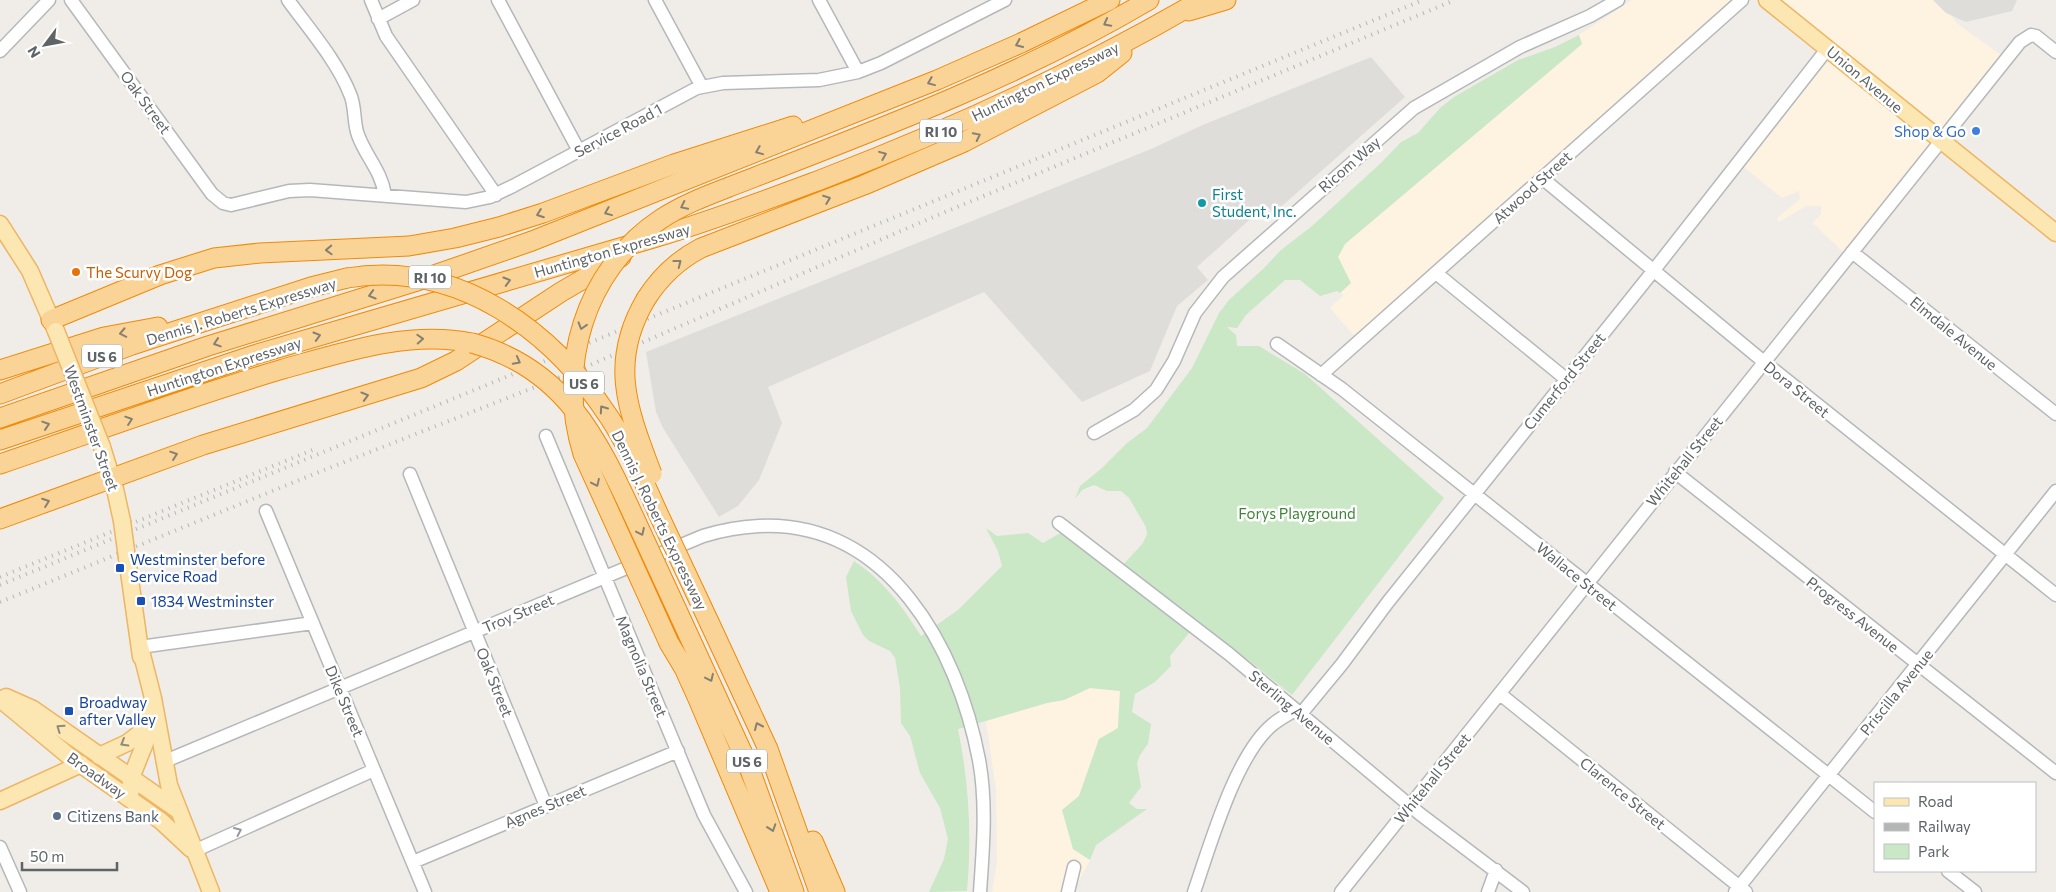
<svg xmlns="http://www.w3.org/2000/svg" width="2056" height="892" font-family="Commissioner,sans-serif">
  <rect width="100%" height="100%" fill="#f0ede8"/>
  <!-- commercial -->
  <path fill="#fdf3e0" d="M1632 0H1745L1358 340 1330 308 1344 295 1340 293 1350 283 1338 257 1345 244 1582 44 1579 35Z
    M1773 0H1933L1946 13 1948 12 1958 24 2002 56 1846 255 1813 223 1821 214V206H1806L1779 222 1777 218 1800 199 1799 191 1782 198 1740 164 1827 48Z
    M1090 688 1120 691 1118 728 1099 739 1079 796 1062 810 1073 849 1090 860 1073 892H992L997 862 996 789 986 721 1047 703 1064 700Z"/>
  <!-- industrial -->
  <path fill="#dfddda" d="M1933 0H2017L2012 11 1966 22 1946 13Z
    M1371 57 1405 97 1274 213 1266 205 1197 267 1208 280 1177 306 1150 371 1082 402 984 292 768 387 782 423 759 480 738 506 719 517 663 428 656 412 646 352 1151 149 1205 124Z"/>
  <!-- green -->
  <path fill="#cae7c6" d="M1579 35 1582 44 1345 244 1338 257 1351 283 1340 293 1337 291 1320 296 1300 280H1285L1246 315 1237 328 1227 327 1236 335 1237 346H1259L1305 374 1444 498 1292 695 1247 659 1241 665 1193 628 1170 656 1171 666 1155 682 1135 694 1132 712 1151 724 1148 744 1140 755 1137 763 1141 787 1129 803 1137 809H1147L1096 845 1090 860 1073 849 1062 810 1079 796 1099 739 1118 728 1120 691 1090 688 1064 700 1047 703 958 729C969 783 972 836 967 891L929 892 944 859 948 839 940 808 920 773 910 736 901 723 900 688 895 658 890 651 869 641 863 635 851 611 846 577 854 561C883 580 903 607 921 636L958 610 1002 566 998 551 986 528 997 536 1028 533 1043 543 1074 525 1123 565 1143 543 1147 534 1146 527 1129 498 1121 491H1107L1094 485 1082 490 1075 499 1080 486 1102 468 1127 443 1147 428 1192 368 1219 313 1229 300 1264 268 1281 250 1312 226 1382 162 1401 142 1418 133 1440 108 1454 97 1518 60 1555 47Z"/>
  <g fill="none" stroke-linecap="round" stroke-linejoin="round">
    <defs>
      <path id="minor" d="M71 0 212 194 223 203 231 205 289 191 310 190 466 202 490 197 513 186 697 88 723 83 819 80 858 72 881 63 1005 0
        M288 0C309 29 337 61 350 94 356 107 353 122 358 135 366 157 381 170 385 195
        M371 0 386 36 496 195
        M498 0 579 151
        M655 0 702 87
        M819 0 858 72
        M378 19 413 0
        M0 51 49 0
        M1542 178 1764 362 2056 595
        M1852 252 2056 414
        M1436 273 1566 379
        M1277 344 1342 389 1875 812
        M1321 375 1742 0
        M1094 433 1134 410 1156 390 1174 361 1195 313 1223 277 1414 108 1520 47 1590 16 1618 0
        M546 436 704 815 746 892
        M1675 472 2056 773
        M410 474 546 806
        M266 511 425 892
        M1059 523 1229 654 1420 814 1523 892
        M140 647 313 623
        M1500 694 1746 892
        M1300 715 1342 664 1388 602 1654 270 1828 48
        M163 762 703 536C722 530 740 527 759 526 889 520 958 649 979 760 987 803 983 849 980 892
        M0 847 20 892
        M194 851 374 770
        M413 862 678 751
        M1948 871 1975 892
        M1068 892 1074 867
        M1194 892C1210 846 1235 756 1272 725 1279 719 1287 715 1295 710
        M1341 892 2020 42 2031 35 2036 36 2056 52
        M1488 892 1496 870
        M1735 892 2056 491"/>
      <path id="major" d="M1767 0 2056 233
        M0 224 30 271 56 331
        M102 447 115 489 122 521
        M127 558 141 657
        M140 647 153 698 169 785 211 892
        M6 697 33 709 179 811
        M0 699 70 757 161 821 191 849
        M99 756 127 743 147 728
        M130 798 131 778 145 743 148 706
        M0 801 81 764"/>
      <path id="highway" d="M1189 11 1226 0
        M729 187C872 132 1017 78 1149 0
        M646 299C660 277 678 260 701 248L864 185 964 142 1097 73 1122 53
        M51 320 160 275 214 258 260 253 409 246 455 238 499 227 543 213 674 164 793 126
        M0 370 104 337 158 327
        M0 394 132 345 311 287 347 278
        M0 418 208 346 414 282 532 241 937 80 1021 43 1110 0
        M0 440 254 355 657 237C714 220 769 199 825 178 955 128 1081 70 1201 0
        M0 464C94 432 188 397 283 369 344 352 409 330 472 343
        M0 519 203 445 421 378 456 361 561 292 621 257
        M710 624 768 749 819 892
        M688 634 749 767 794 892
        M669 643 684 668 698 699 780 892
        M813 841 835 892"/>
    </defs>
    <!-- minor casing -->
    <use href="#minor" stroke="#b5b8bb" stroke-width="15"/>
    <!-- major casing -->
    <use href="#major" stroke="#edb564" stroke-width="19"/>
    <!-- highway casing -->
    <use href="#highway" stroke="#f08a08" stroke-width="21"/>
    <!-- minor -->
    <use href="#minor" stroke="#fff" stroke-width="12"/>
    <!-- major -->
    <use href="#major" stroke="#fce6b1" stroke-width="16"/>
    <!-- highway -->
    <use href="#highway" stroke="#fad396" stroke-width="19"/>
    <!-- rail -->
    <path stroke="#b4b5b5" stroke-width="4" stroke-dasharray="1 6" stroke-linecap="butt" d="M0 577 315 449
      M0 585 1423 0
      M0 602 314 474 576 371 938 215 1455 0"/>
    <defs>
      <path id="major-bridge" d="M56 331 102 447
        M122 521 127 558"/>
      <path id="highway-bridge" d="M347 278C457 260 551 329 609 417 628 446 643 479 657 511 675 549 693 587 710 624
        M646 299C608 363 628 410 652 474
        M472 343C564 368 597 437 634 517 652 556 670 595 688 634
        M669 643 583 454C556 368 584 270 661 219 682 205 706 196 729 187"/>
    </defs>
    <!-- major-bridge casing -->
    <use href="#major-bridge" stroke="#edb564" stroke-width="19" stroke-linecap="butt"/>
    <!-- highway-bridge casing -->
    <use href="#highway-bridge" stroke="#f08a08" stroke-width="21" stroke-linecap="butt"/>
    <!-- major-bridge -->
    <use href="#major-bridge" stroke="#fce6b1" stroke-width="16"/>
    <!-- highway-bridge -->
    <use href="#highway-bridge" stroke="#fad396" stroke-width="19"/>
  </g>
  <!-- one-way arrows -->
  <defs><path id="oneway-chevron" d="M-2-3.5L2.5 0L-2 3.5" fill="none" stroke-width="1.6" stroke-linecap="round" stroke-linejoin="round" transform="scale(1.25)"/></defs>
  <g stroke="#868073">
    <use href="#oneway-chevron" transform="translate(1107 23) rotate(152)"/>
    <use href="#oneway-chevron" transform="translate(1019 44) rotate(156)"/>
    <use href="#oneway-chevron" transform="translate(931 82) rotate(158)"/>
    <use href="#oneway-chevron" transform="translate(977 136) rotate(-26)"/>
    <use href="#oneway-chevron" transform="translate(759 151) rotate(158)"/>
    <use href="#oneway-chevron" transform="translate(883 155) rotate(-22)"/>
    <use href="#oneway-chevron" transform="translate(827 199) rotate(-21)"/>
    <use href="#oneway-chevron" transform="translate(684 206) rotate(154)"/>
    <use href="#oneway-chevron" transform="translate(608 212) rotate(158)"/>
    <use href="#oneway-chevron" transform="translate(540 214) rotate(160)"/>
    <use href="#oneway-chevron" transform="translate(329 250) rotate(178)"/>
    <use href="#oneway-chevron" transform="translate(678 263) rotate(-38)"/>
    <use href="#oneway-chevron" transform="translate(507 281) rotate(-16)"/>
    <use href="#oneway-chevron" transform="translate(372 295) rotate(164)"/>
    <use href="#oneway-chevron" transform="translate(582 326) rotate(107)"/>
    <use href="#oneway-chevron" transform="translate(123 333) rotate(169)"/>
    <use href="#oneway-chevron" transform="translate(317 336) rotate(-16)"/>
    <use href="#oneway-chevron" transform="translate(420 339) rotate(-3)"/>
    <use href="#oneway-chevron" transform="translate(217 343) rotate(162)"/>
    <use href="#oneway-chevron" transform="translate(517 361) rotate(28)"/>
    <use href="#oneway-chevron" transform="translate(365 396) rotate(-16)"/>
    <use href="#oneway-chevron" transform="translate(603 409) rotate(-125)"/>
    <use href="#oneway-chevron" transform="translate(129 420) rotate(-19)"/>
    <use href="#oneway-chevron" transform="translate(46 425) rotate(-18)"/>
    <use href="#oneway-chevron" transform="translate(174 455) rotate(-19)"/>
    <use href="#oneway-chevron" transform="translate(596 483) rotate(65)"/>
    <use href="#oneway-chevron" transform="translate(46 502) rotate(-20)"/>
    <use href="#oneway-chevron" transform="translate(641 532) rotate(65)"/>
    <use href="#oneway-chevron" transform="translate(710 678) rotate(65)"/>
    <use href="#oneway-chevron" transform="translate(758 726) rotate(-114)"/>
    <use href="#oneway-chevron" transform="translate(772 828) rotate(71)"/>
  </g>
  <g stroke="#8e8b7d">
    <use href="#oneway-chevron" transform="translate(60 728) rotate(-145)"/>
    <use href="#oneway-chevron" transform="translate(124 743) rotate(150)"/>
  </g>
  <use stroke="#979a9c" href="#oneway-chevron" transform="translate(238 831) rotate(-24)"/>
  <!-- markers -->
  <circle fill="#3f7fe0" stroke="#fff" stroke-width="2" cx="1976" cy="131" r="5"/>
  <circle fill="#0f9aa8" stroke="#fff" stroke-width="2" cx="1202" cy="203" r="5"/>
  <circle fill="#e8710a" stroke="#fff" stroke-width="2" cx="76" cy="272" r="5"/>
  <g fill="#1a4fb4" stroke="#fff" stroke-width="2">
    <rect x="115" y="563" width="10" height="10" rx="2.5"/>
    <rect x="136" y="596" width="10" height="10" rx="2.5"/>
    <rect x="64" y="706" width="10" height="10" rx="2.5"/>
  </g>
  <circle fill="#5c6f8a" stroke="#fff" stroke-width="2" cx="57" cy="816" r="5"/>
  <g text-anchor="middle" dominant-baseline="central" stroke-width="5" stroke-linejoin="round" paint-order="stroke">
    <!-- shield labels -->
    <g fill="#fff" stroke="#8f9295" stroke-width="1">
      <rect x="920" y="119.5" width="42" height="23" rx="4"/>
      <rect x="409" y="265.5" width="42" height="23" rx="4"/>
      <rect x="82" y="344.5" width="40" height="23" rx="4"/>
      <rect x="564" y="371.5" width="40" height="23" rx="4"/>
      <rect x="727" y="749.5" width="40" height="23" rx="4"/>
    </g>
    <g font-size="14" font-weight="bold" fill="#5f6467">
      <text x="941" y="131">RI 10</text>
      <text x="430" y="277">RI 10</text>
      <text x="102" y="356">US 6</text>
      <text x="584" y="383">US 6</text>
      <text x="747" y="761">US 6</text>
    </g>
    <!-- street labels -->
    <g font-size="15" fill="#5f6467" stroke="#fff">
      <text transform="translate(1865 79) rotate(40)">Union Avenue</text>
      <text transform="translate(1045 81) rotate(-26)">Huntington Expressway</text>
      <text transform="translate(146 102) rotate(54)">Oak Street</text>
      <text transform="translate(618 130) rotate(-28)">Service Road 1</text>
      <text transform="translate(1349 164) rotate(-41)">Ricom Way</text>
      <text transform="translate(1532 187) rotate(-42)">Atwood Street</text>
      <text transform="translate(612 250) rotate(-16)">Huntington Expressway</text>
      <text transform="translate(241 311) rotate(-17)">Dennis J. Roberts Expressway</text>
      <text transform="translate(1954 333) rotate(39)">Elmdale Avenue</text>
      <text transform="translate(224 366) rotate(-18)">Huntington Expressway</text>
      <text transform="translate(1564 381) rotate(-51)">Cumerford Street</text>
      <text transform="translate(1797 389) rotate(39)">Dora Street</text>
      <text transform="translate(92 428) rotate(70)">Westminster Street</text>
      <text transform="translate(1684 461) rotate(-51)">Whitehall Street</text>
      <text transform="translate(660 520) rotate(64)">Dennis J. Roberts Expressway</text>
      <text transform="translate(1577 576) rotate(39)">Wallace Street</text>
      <text transform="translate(518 613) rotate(-23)">Troy Street</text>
      <text transform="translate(1853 614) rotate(38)">Progress Avenue</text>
      <text transform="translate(642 666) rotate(67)">Magnolia Street</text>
      <text transform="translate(495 682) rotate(68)">Oak Street</text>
      <text transform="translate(1896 692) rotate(-51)">Priscilla Avenue</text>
      <text transform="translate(345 701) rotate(67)">Dike Street</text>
      <text transform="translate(1292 707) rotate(40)">Sterling Avenue</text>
      <text transform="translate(97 775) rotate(35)">Broadway</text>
      <text transform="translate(1432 778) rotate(-51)">Whitehall Street</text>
      <text transform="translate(1623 793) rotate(39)">Clarence Street</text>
      <text transform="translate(545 806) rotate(-23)">Agnes Street</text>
    </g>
    <!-- shop labels -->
    <g font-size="15" fill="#366cbe" stroke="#fff" text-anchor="end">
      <text x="1966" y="131">Shop &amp; Go</text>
    </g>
    <!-- culture labels -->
    <g font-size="15" fill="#0d838f" stroke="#fff" text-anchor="start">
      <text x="1212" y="194">First<tspan x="1212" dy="17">Student, Inc.</tspan></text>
    </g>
    <!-- food labels -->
    <g font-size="15" fill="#c56008" stroke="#fff" text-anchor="start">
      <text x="86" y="272">The Scurvy Dog</text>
    </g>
    <!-- park labels -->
    <g font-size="15" fill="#3f8539" stroke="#fff">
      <text x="1297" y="513">Forys Playground</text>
    </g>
    <!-- transit labels -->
    <g font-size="15" fill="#164399" stroke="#fff" text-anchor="start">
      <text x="130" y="559">Westminster before<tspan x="130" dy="17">Service Road</tspan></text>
      <text x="151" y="601">1834 Westminster</text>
      <text x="79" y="702">Broadway<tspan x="79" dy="17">after Valley</tspan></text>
    </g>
    <!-- service labels -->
    <g font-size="15" fill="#4e5e75" stroke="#fff" text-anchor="start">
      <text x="67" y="816">Citizens Bank</text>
    </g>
  </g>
  <!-- legend -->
  <rect x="1874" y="782" width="162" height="90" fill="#ffffff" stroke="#bfc1c2"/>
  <rect x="1884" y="798" width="25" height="8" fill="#fce6b1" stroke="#bfc1c2"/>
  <text x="1918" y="807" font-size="15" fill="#5f6467">Road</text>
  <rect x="1884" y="823" width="25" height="8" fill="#b4b5b5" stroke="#bfc1c2"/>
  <text x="1918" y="832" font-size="15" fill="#5f6467">Railway</text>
  <rect x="1884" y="844" width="25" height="15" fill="#cae7c6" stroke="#bfc1c2"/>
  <text x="1918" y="857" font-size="15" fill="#5f6467">Park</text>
  <!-- north arrow -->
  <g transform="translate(45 45) rotate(238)" stroke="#ffffff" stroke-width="4" paint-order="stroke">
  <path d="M0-4L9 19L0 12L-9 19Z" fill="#5f6467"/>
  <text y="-8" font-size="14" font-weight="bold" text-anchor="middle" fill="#5f6467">N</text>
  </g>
  <!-- scale -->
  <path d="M22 862v8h95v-8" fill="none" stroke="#5f6467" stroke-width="2.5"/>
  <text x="30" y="862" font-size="15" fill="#5f6467" stroke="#ffffff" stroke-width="4" paint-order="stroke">50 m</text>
</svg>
